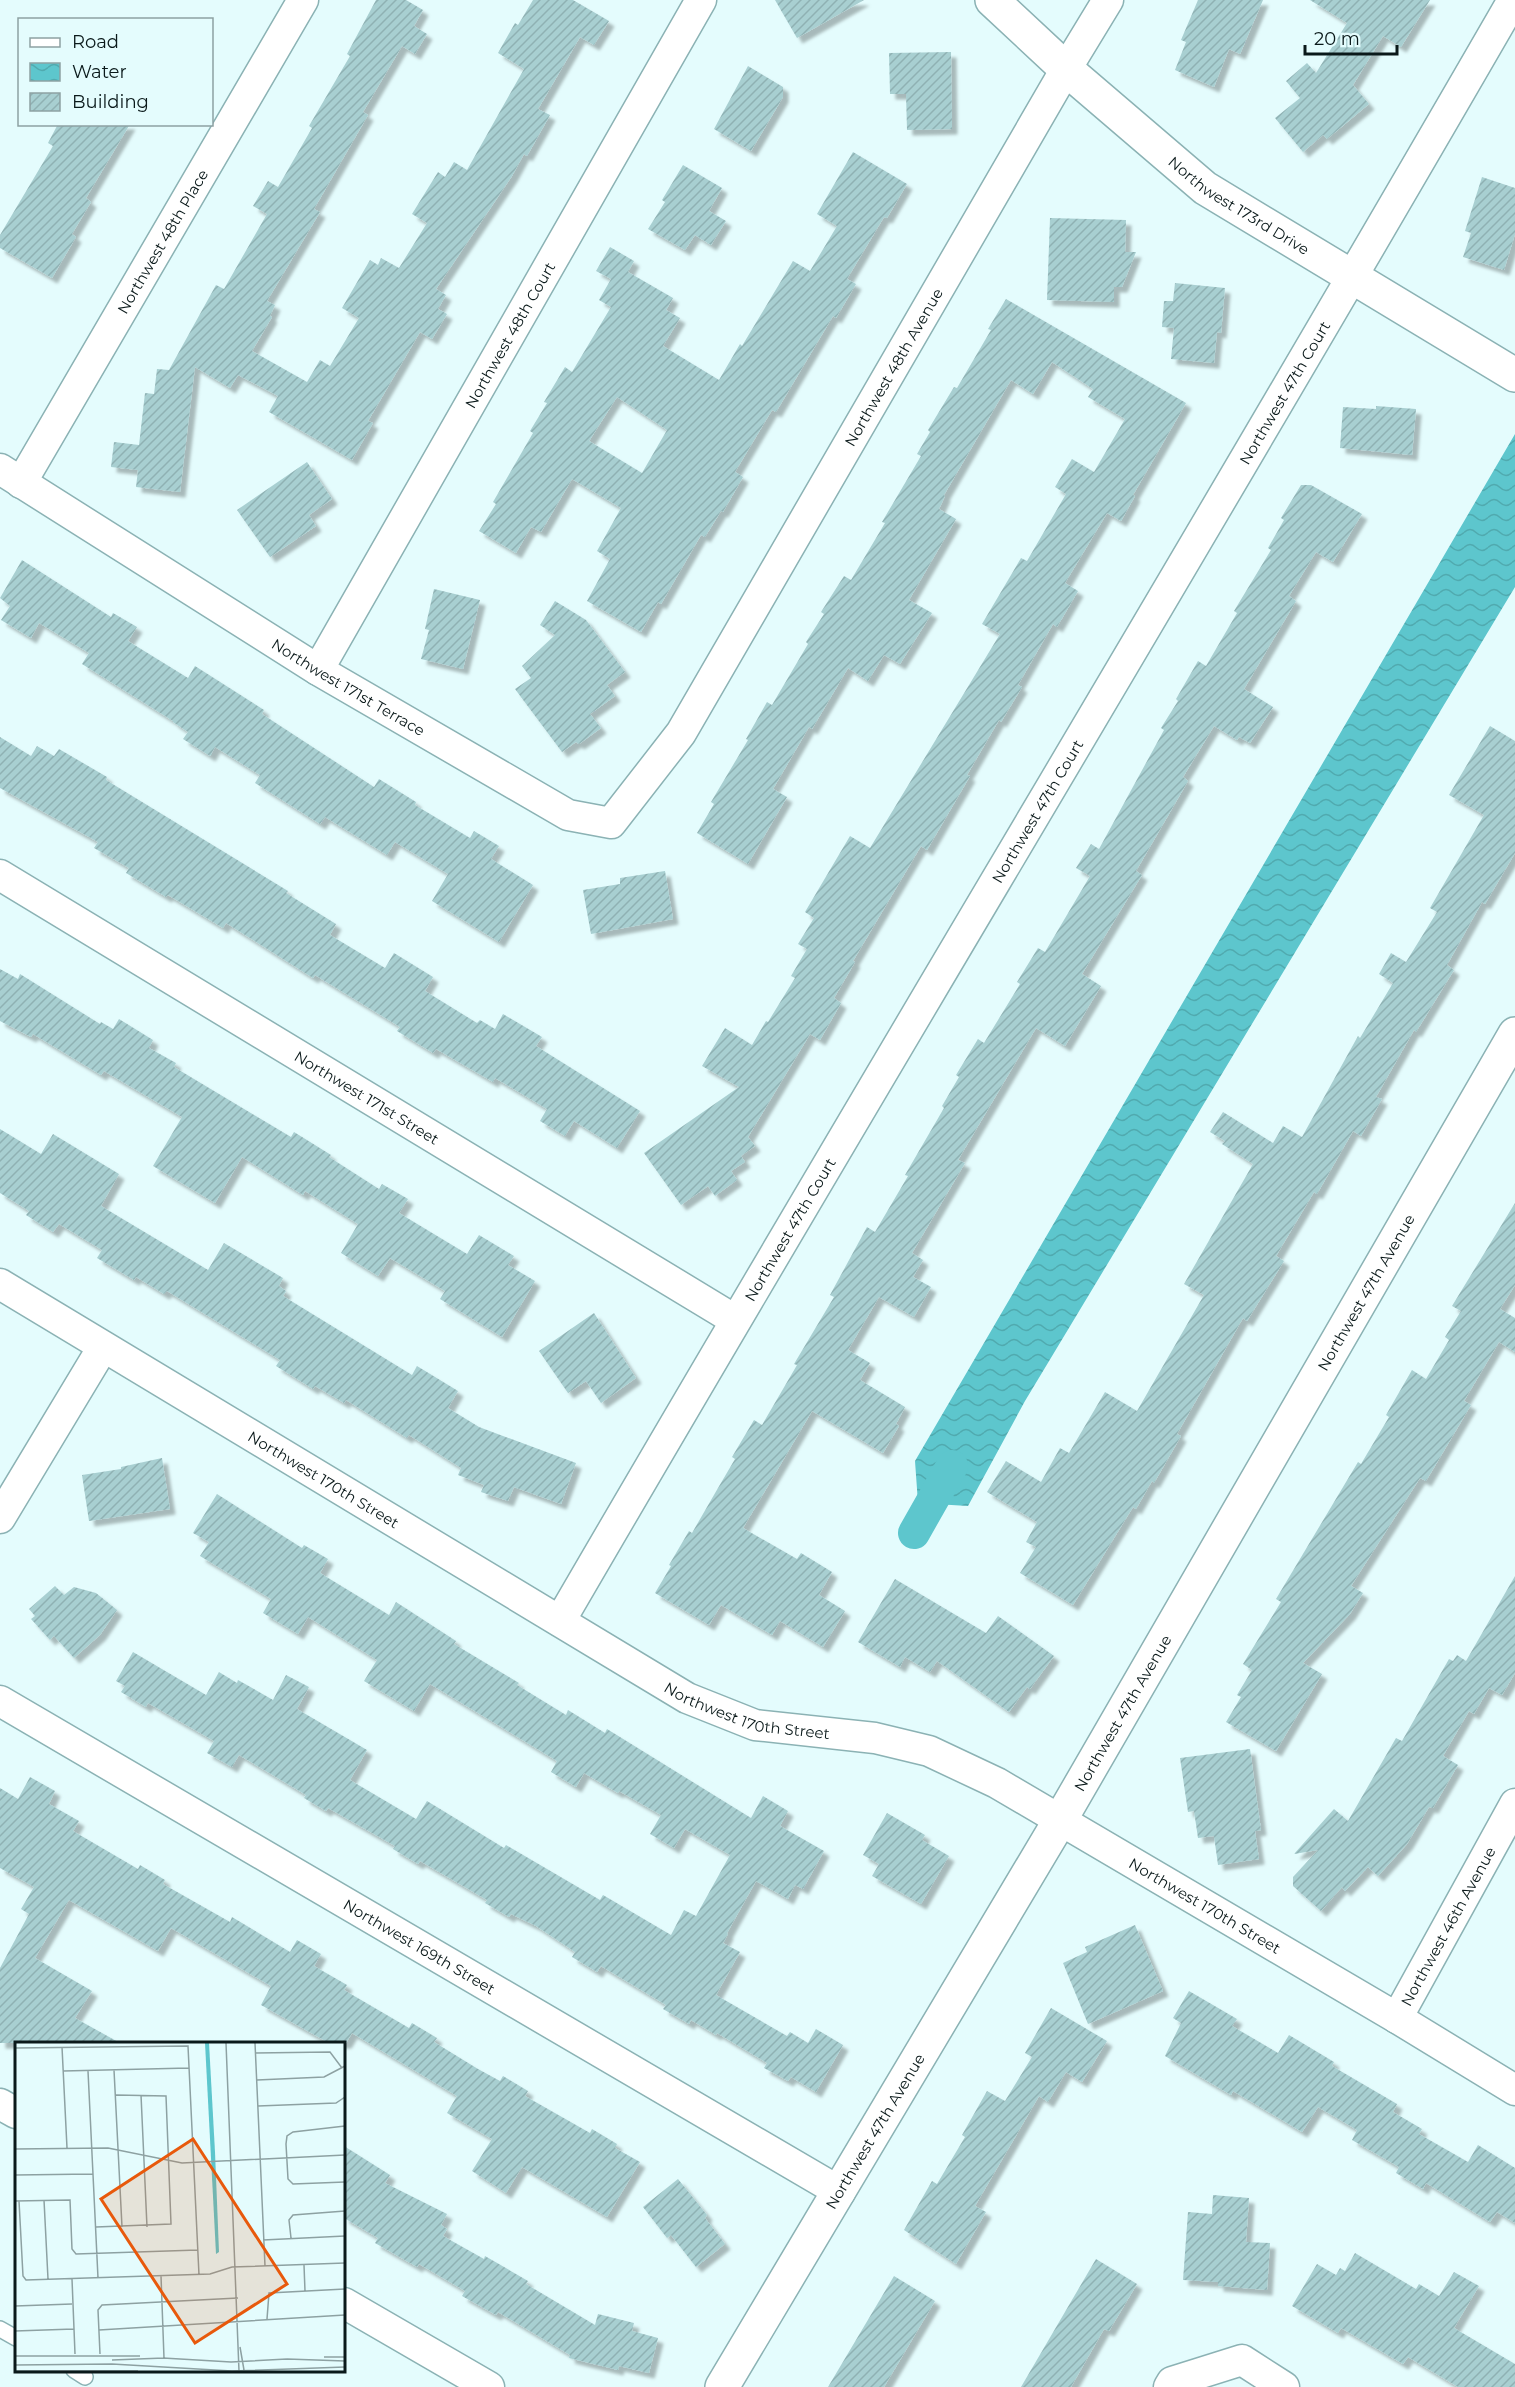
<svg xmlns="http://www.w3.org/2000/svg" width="1515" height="2387" font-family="Montserrat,sans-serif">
  <defs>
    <pattern id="water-waves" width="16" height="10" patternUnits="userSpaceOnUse" patternTransform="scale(1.5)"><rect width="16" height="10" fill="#5dc6cd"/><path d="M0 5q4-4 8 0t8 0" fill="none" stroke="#50aaaf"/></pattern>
    <pattern id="building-hatch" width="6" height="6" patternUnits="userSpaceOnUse" patternTransform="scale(1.5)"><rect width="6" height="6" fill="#a8cfd1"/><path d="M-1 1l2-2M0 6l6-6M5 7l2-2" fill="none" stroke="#8fb1b3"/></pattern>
    <filter id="shadow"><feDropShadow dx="5.5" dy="5.5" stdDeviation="1.5" flood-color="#0004"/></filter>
  </defs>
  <rect width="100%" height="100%" fill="#e4fcfd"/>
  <!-- water -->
  <path fill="url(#water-waves)" d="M1515 434V587L1025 1401 968 1506 918 1503 915 1461Z"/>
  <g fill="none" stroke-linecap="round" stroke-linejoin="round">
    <!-- canal -->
    <path stroke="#5dc6cd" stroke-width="32" d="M914 1533 952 1466"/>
  </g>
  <!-- building -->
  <path fill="url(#building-hatch)" fill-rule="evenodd" filter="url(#shadow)" d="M376 0H406L423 10 414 26 427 34 415 54 402 46 363 112 368 115 314 209 320 212 267 301 275 305 270 316 272 317 252 351 307 382 320 360 330 366 359 318 342 308 370 260 378 265 381 258 399 268 427 223 412 214 438 172 445 177 454 162 467 170 524 69 498 53 515 23 518 25 533 0H573L609 21 594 45 580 37 538 109 550 115 527 156 524 154 512 176 436 289 446 295 438 309 447 314 432 339 420 332 368 421 373 423 352 460 269 412 278 396 238 375 230 388 195 367 180 492 136 487 138 470 111 467 114 442 139 445 145 393 154 394 157 369 169 370 216 285 224 289 267 214 253 206 268 181 278 187 312 128 309 126 350 56 347 54Z
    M775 0H864L797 38Z
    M1198 0H1263L1240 54 1229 49 1214 87 1175 70 1186 42 1181 40Z
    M1310 0H1430L1401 47 1383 36 1353 85 1369 104 1327 139 1323 135 1303 152 1275 118 1300 98 1286 81 1307 63 1316 73 1347 23Z
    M951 52 952 129 907 130 906 94H890L889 53Z
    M748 66 783 87V97L751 151 714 129Z
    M58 124H130L86 198 91 202 72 234 76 237 52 278 0 248V235L53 146 48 143Z
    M853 152 907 184 887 218 884 217 847 279 856 284 836 318 833 316 776 412 772 410 735 472 743 477 723 512 721 511 705 537 701 535 661 604 658 602 641 632 587 601 610 559 597 551 621 508 572 479 541 532 531 527 516 553 479 531 496 504 493 502 533 433 530 431 547 403 544 402 565 367 572 372 611 307 599 300 611 279 596 271 610 247 634 261 628 272 673 298 666 310 680 318 663 346 719 380 740 344 742 346 793 261 810 271 837 226 817 214ZM617 397 667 430 642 473 589 441Z
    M683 165 722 188 709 211 726 221 711 245 695 235 685 250 648 229 665 202 662 200Z
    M1482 177 1515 188V234L1504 270 1463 257 1471 233 1465 231Z
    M1050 218 1126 220 1125 252H1136L1122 287H1114V302L1047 300Z
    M1175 283 1225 288 1221 333 1217 332 1214 363 1171 359 1174 328 1162 327 1164 301H1173Z
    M1006 299 1186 403 1133 495 1135 496 1121 521 1107 513 1065 583 1078 591 1057 627 1053 624 1018 685 1022 687 1001 722 999 720 967 775 970 776 927 850 921 846 853 961 855 962 834 998 841 1003 820 1040 810 1034 748 1137 755 1146 741 1156 745 1162 731 1171 737 1180 715 1196 708 1186 681 1205 644 1153 739 1087 702 1066 725 1028 752 1045 766 1021 768 1022 795 978 791 976 807 949 798 944 814 918 805 912 850 836 870 848 1000 634 982 624 1021 558 1027 561 1066 494 1055 487 1072 459 1094 472 1125 419 1088 397 1093 389 1052 362 1033 394 1011 380 944 495 945 496 939 509 956 519 909 600 932 613 900 664 884 655 868 681 848 668 812 729 809 727 773 789 787 797 748 864 697 833 714 804 711 802 748 740 746 739 767 702 772 705 808 644 806 642 824 614 821 612 844 576 851 580 885 523 882 522 921 456 917 454 930 432 928 430 954 387 957 388 991 330 988 329Z
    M1376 406 1416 409 1412 455 1340 448 1343 407 1376 409Z
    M307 462 332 499 309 515 316 526 270 557 237 510Z
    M1301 485H1311L1362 514 1333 562 1316 552 1289 596 1296 601 1244 689 1273 707 1250 743 1239 737 1237 740 1214 726 1183 777 1188 781 1136 871 1142 875 1082 974 1101 986 1065 1046 1036 1028 958 1160 965 1163 912 1253 923 1260 913 1277 931 1287 914 1317 879 1297 848 1350 870 1363 860 1380 905 1407 896 1424 899 1426 883 1453 812 1411 743 1528 797 1559 801 1553 832 1572 819 1595 845 1611 823 1647 780 1621 772 1635 721 1605 709 1625 655 1593 671 1566 669 1565 689 1531 692 1533 718 1488 735 1459 732 1457 754 1420 762 1425 797 1365 794 1364 834 1297 830 1295 867 1227 875 1232 908 1176 905 1175 944 1108 942 1106 959 1077 956 1075 978 1039 984 1043 1020 984 1017 982 1038 948 1045 952 1090 876 1076 868 1091 844 1099 849 1164 730 1161 728 1178 701 1176 699 1198 661 1206 666 1237 613 1234 611 1271 550 1268 548 1284 520 1281 518Z
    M22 560 111 617 113 613 137 627 128 641 188 678 195 666 264 710 262 714 374 787 379 779 416 802 415 805 470 838 474 831 499 846 491 859 533 885 499 942 432 901 448 874 395 842 387 855 325 817 320 824 255 783 260 775 215 747 210 756 183 739 188 732 173 722V721L82 664 89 653 39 623 31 638 1 620 10 606 0 598Z
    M434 589 480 600 463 669 421 659 429 630 425 629Z
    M555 601 586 620 625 672 607 685 615 696 590 714 601 728 579 744 576 742 562 752 515 689 531 678 522 666 555 635 540 625Z
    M1490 726 1515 741V853L1485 904 1482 902 1447 965 1454 970 1416 1032 1414 1030 1376 1097 1382 1099 1361 1136 1353 1131 1317 1194 1314 1192 1276 1256 1284 1261 1247 1321 1243 1318 1177 1434 1181 1436 1154 1483 1152 1481 1136 1509 1133 1507 1073 1605 1020 1573 1036 1547 1026 1542 1037 1522 987 1492 1006 1461 1041 1482 1060 1448 1069 1453 1105 1392 1137 1411 1204 1295 1184 1284 1253 1164 1222 1144 1225 1141 1210 1132 1223 1112 1273 1143 1283 1126 1302 1137 1358 1036 1360 1038 1393 983 1379 974 1391 953 1406 962 1437 912 1430 908 1484 815 1449 795Z
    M0 737 31 756 37 746 54 756 59 749 107 777 106 780 288 891 286 893 336 924 330 935 385 968 394 953 433 977 425 991 477 1023 480 1020 495 1029 503 1014 542 1037 536 1046 640 1111 617 1148 574 1121 565 1136 540 1121 547 1109 495 1078 493 1082 436 1049 433 1053 397 1031 400 1027 315 975 313 978 226 923 223 928 168 895 166 897 126 873 129 868 94 848 98 842 0 788Z
    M665 871 673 919 591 934 583 890 620 884V878Z
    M0 969 18 979 20 974 100 1024 101 1022 113 1029 119 1019 153 1040 149 1048 176 1063 174 1067 291 1137 294 1132 331 1155 329 1157 379 1189 382 1184 408 1199 399 1213 467 1254 479 1235 514 1256 508 1265 535 1281 502 1337 440 1299 445 1291 390 1258 378 1276 341 1253 358 1224 305 1191 303 1195 242 1157 215 1203 153 1166 182 1117 104 1071 101 1075 33 1034 31 1037 0 1021Z
    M0 1129 41 1154 53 1134 119 1174 101 1206 208 1270 224 1243 283 1278 279 1286 286 1291 283 1296 412 1375 417 1366 458 1391 448 1408 479 1427 576 1463 561 1504 514 1487 508 1501 481 1492 484 1485 458 1475 461 1468 409 1435 407 1438 346 1400 344 1403 315 1386 313 1389 276 1366 280 1360 167 1291 164 1294 136 1277 134 1280 97 1258 102 1250 59 1224 53 1232 26 1215 29 1211 0 1193Z
    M1515 1203V1285L1500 1309 1515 1318V1352L1499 1342 1464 1401 1471 1405 1426 1481 1420 1478 1351 1586 1363 1593 1350 1614 1303 1663 1322 1674 1276 1751 1226 1722 1241 1697 1237 1695 1252 1670 1243 1664 1281 1602 1276 1599 1358 1462 1361 1464 1389 1417 1386 1415 1412 1370 1426 1379 1449 1340 1445 1337 1461 1311 1452 1306Z
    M594 1313 636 1378 601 1403 586 1381 568 1393 539 1351Z
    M162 1458 170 1509 89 1521 82 1475 121 1469V1467Z
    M217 1494 302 1548 304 1545 328 1559 320 1573 389 1615 396 1602 456 1641 454 1644 519 1683 517 1685 566 1715 568 1710 605 1733 607 1729 751 1818 763 1796 788 1811 780 1826 824 1851 803 1889 795 1885 788 1899 756 1881 727 1933 728 1934 723 1943 740 1952 716 1995 787 2036 790 2032 808 2043 816 2029 843 2045 816 2092 791 2077 788 2081 764 2068 767 2063 717 2033 716 2035 691 2020 689 2024 663 2009 666 2005 601 1966 597 1972 572 1957 575 1952 536 1926 511 1914 509 1917 485 1903 487 1900 420 1861 418 1864 393 1849 395 1846 328 1808 326 1811 304 1798 306 1795 239 1755 232 1767 207 1753 214 1741 148 1703 146 1707 121 1692 125 1686 116 1681 133 1652 206 1695 219 1672 237 1683 238 1680 273 1700 286 1675 309 1687 297 1709 367 1750 350 1780 416 1819 427 1801 504 1848 506 1845 600 1900 603 1895 671 1935 684 1910 696 1916 730 1855 685 1829 674 1848 650 1834 661 1815 619 1791 618 1793 584 1773 576 1787 551 1772 557 1761 430 1684 414 1711 364 1681 377 1660 308 1617 298 1634 263 1613 271 1599 200 1556 209 1542 193 1533Z
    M1515 1576V1673L1502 1695 1489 1688 1474 1714 1469 1711 1443 1756 1458 1765 1433 1808 1429 1807 1407 1844 1378 1876 1368 1867 1345 1891 1342 1887 1321 1911 1293 1886V1877L1318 1850 1294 1854 1334 1809 1348 1821 1396 1738 1402 1741 1449 1659 1453 1661 1457 1655 1466 1661Z
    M895 1579 986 1633 998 1616 1054 1656 1030 1689 1027 1687 1009 1712 937 1661 930 1672 905 1657 900 1667 858 1642Z
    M55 1586 64 1595 74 1587 96 1593 117 1610 100 1635 74 1658 54 1636 50 1640 31 1619 35 1616 29 1609Z
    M1250 1749 1261 1830 1255 1831 1259 1859 1218 1865 1214 1836 1198 1838 1194 1811 1188 1812 1180 1758Z
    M30 1777 55 1791 49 1804 79 1821 73 1831 138 1869 140 1865 165 1880 163 1884 230 1922 232 1917 290 1952 297 1940 321 1954 314 1966 347 1985 344 1990 409 2028 412 2023 437 2038 434 2042 478 2069 500 2081 503 2076 528 2091 525 2096 590 2133 592 2129 617 2144 615 2148 640 2162 607 2217 522 2167 506 2193 472 2171 492 2139 447 2113 457 2096 352 2033 346 2043H329L261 2005 271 1986 171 1928 158 1951 69 1900 35 1958 92 1991 75 2018 120 2043H0V1968L29 1914 21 1909 34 1887 0 1868V1788L18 1799Z
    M887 1813 925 1835 922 1840 949 1856 921 1904 872 1876 879 1864 863 1855Z
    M1135 1925 1163 1991 1088 2024 1063 1963 1087 1952 1085 1947Z
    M1189 1991 1237 2019 1232 2026 1278 2053 1289 2035 1334 2062 1332 2066 1397 2104 1393 2112 1422 2129 1419 2134 1468 2162 1478 2145 1515 2168V2223L1497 2212 1490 2222 1426 2183 1423 2189 1396 2173 1399 2167 1352 2140 1357 2130 1318 2107 1302 2132 1233 2091 1231 2095 1165 2056 1181 2023 1173 2018Z
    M1051 2008 1107 2041 1082 2082 1066 2072 1048 2102 1039 2096 975 2206 986 2212 956 2264 904 2230 932 2181 937 2184 965 2137 962 2135 987 2091 1005 2101 1032 2057 1025 2053Z
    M344 2146 390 2175 385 2183 447 2214 441 2225 447 2229 443 2236 484 2259 485 2256 528 2281 526 2284 595 2325 598 2314 634 2323 632 2331 658 2338 649 2373 619 2366 618 2370 569 2358 570 2355 498 2312 496 2315 462 2296 465 2291 419 2264 417 2267 375 2243 378 2238 344 2218Z
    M678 2179 707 2215 705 2218 725 2244 696 2267 671 2235 667 2238 643 2207Z
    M1213 2195 1249 2198 1246 2242 1270 2243 1267 2290 1218 2286V2282L1183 2280 1188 2212 1212 2214Z
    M1355 2253 1416 2289 1419 2284 1439 2296 1454 2272 1479 2286 1454 2328 1515 2364V2387H1458L1408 2357 1403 2364 1341 2328 1338 2333 1292 2306 1317 2264 1336 2275 1340 2268 1345 2271Z
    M1096 2259 1137 2284 1109 2331 1104 2329 1071 2387H1021Z
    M894 2276 935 2301 884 2387H828Z"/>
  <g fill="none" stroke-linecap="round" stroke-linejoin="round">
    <defs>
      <path id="lane" d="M0 2329 16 2338
        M74 2370 85 2377"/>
      <g id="street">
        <path id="s1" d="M0 469 318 670 568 815 611 823 681 733 1066 69 1108 0"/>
        <path id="s2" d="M21 483 303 0"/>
        <path id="s3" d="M318 670 701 0"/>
        <path id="s4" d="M0 875 735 1320"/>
        <path id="s5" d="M0 1284 687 1698 755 1725 875 1738 929 1751 997 1783 1397 2018 1515 2090"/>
        <path d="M0 1518 103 1347"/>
        <path id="s6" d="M560 1621C875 1079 1200 543 1513 0"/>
        <path id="s7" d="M0 1701 840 2192"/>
        <path id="s8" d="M1397 2018 1515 1804"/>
        <path d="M0 2104 16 2113"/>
        <path d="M344 2303 489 2387"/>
        <path d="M1169 2387 1172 2382 1242 2360 1284 2387"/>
      </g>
      <g id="secondary">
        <path id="s9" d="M992 0 1066 69 1205 188 1515 375"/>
        <path id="s10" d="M722 2387 1059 1822 1515 1034"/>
      </g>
    </defs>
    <!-- lane casing -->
    <use href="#lane" stroke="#8bb2b4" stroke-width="18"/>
    <!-- street casing -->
    <use href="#street" stroke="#8bb2b4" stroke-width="33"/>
    <!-- secondary casing -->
    <use href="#secondary" stroke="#8bb2b4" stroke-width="36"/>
    <!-- lane -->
    <use href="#lane" stroke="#fff" stroke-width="15"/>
    <!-- street -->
    <use href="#street" stroke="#fff" stroke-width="30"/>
    <!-- secondary -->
    <use href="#secondary" stroke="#fff" stroke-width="33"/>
  </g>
  <g text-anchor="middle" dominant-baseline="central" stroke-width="4.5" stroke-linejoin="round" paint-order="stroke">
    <!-- street labels -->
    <g font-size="15" fill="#0a191a" stroke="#e4fcfd">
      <text stroke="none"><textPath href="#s9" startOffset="322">Northwest 173rd Drive</textPath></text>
      <text stroke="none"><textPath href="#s2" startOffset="280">Northwest 48th Place</textPath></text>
      <text stroke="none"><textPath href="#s3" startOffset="386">Northwest 48th Court</textPath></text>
      <text stroke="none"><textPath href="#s1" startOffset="1246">Northwest 48th Avenue</textPath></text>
      <text stroke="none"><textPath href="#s6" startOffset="1426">Northwest 47th Court</textPath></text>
      <text stroke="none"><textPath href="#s1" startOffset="411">Northwest 171st Terrace</textPath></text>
      <text stroke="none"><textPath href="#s6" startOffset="940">Northwest 47th Court</textPath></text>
      <text stroke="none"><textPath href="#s4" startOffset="429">Northwest 171st Street</textPath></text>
      <text stroke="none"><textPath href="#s6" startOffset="454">Northwest 47th Court</textPath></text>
      <text stroke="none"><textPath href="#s10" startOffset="1270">Northwest 47th Avenue</textPath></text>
      <text stroke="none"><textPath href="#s5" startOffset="378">Northwest 170th Street</textPath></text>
      <text stroke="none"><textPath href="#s5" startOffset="864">Northwest 170th Street</textPath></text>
      <text stroke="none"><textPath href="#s10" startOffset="784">Northwest 47th Avenue</textPath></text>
      <text stroke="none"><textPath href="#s5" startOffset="1368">Northwest 170th Street</textPath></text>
      <text stroke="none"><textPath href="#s8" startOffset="105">Northwest 46th Avenue</textPath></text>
      <text stroke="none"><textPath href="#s7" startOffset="486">Northwest 169th Street</textPath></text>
      <text stroke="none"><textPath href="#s10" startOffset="298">Northwest 47th Avenue</textPath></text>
    </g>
  </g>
  <!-- overview -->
  <g transform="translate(15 2042)">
    <rect width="330" height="330" fill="#e4fcfd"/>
    <path d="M190 1H194L200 110 204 210 201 212Z" fill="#5dc6cd"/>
    <path fill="none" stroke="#8da1a2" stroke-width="1.5" d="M211 1 224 329M240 1 250 224M47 5 52 106M0 6 173 4 184 233M240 11 315 10 327 26M99 28 107 185M48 29 174 26M73 29 83 236M242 38 309 35 330 24M126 53 132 185M243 64 321 61 330 55M330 84 278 90 272 94 271 102 273 137 278 142 330 140M0 107 93 106 167 121 330 113M0 133 78 132M29 158 33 237M0 159 55 158 57 207 61 212 183 208M4 159 8 234 11 238 195 232 217 225 330 221M81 185 156 182 151 54 101 53M276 196 274 178 278 173 330 169M248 198 330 194M289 223 290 249M146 234 149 316M57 237 60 312M0 264 57 262M252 277 254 251 330 247M84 288 330 273M0 289 59 287M225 305 229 328M85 312 83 268 87 263 223 256M0 314H125M309 315H330M148 316 216 320 272 317M272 317 330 319M97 318 149 316M0 323 97 322 217 329 330 325M0 329H123"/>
    <path fill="#e8590c" fill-opacity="0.15" stroke="#e8590c" stroke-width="3" d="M178 97 272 242 180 301 86 157Z"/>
    <rect width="330" height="330" fill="none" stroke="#0a191a" stroke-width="3"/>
  </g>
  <!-- legend -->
  <rect x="18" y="18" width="195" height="108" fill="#e4fcfd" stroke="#8da1a2" stroke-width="1.5"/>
  <rect x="30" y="38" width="30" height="9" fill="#ffffff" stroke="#8da1a2" stroke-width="1.5"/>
  <text x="72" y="48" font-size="18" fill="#0a191a">Road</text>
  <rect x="30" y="63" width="30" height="18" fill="url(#water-waves)" stroke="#8da1a2" stroke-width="1.5"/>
  <text x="72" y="78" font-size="18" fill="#0a191a">Water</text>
  <rect x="30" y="93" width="30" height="18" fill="url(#building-hatch)" stroke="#8da1a2" stroke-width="1.5"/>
  <text x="72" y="108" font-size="18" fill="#0a191a">Building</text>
  <!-- scale -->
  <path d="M1305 45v9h92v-9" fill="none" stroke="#0a191a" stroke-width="3"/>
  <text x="1314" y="45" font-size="18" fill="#0a191a" stroke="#e4fcfd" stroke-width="4.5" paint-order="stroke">20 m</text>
</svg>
